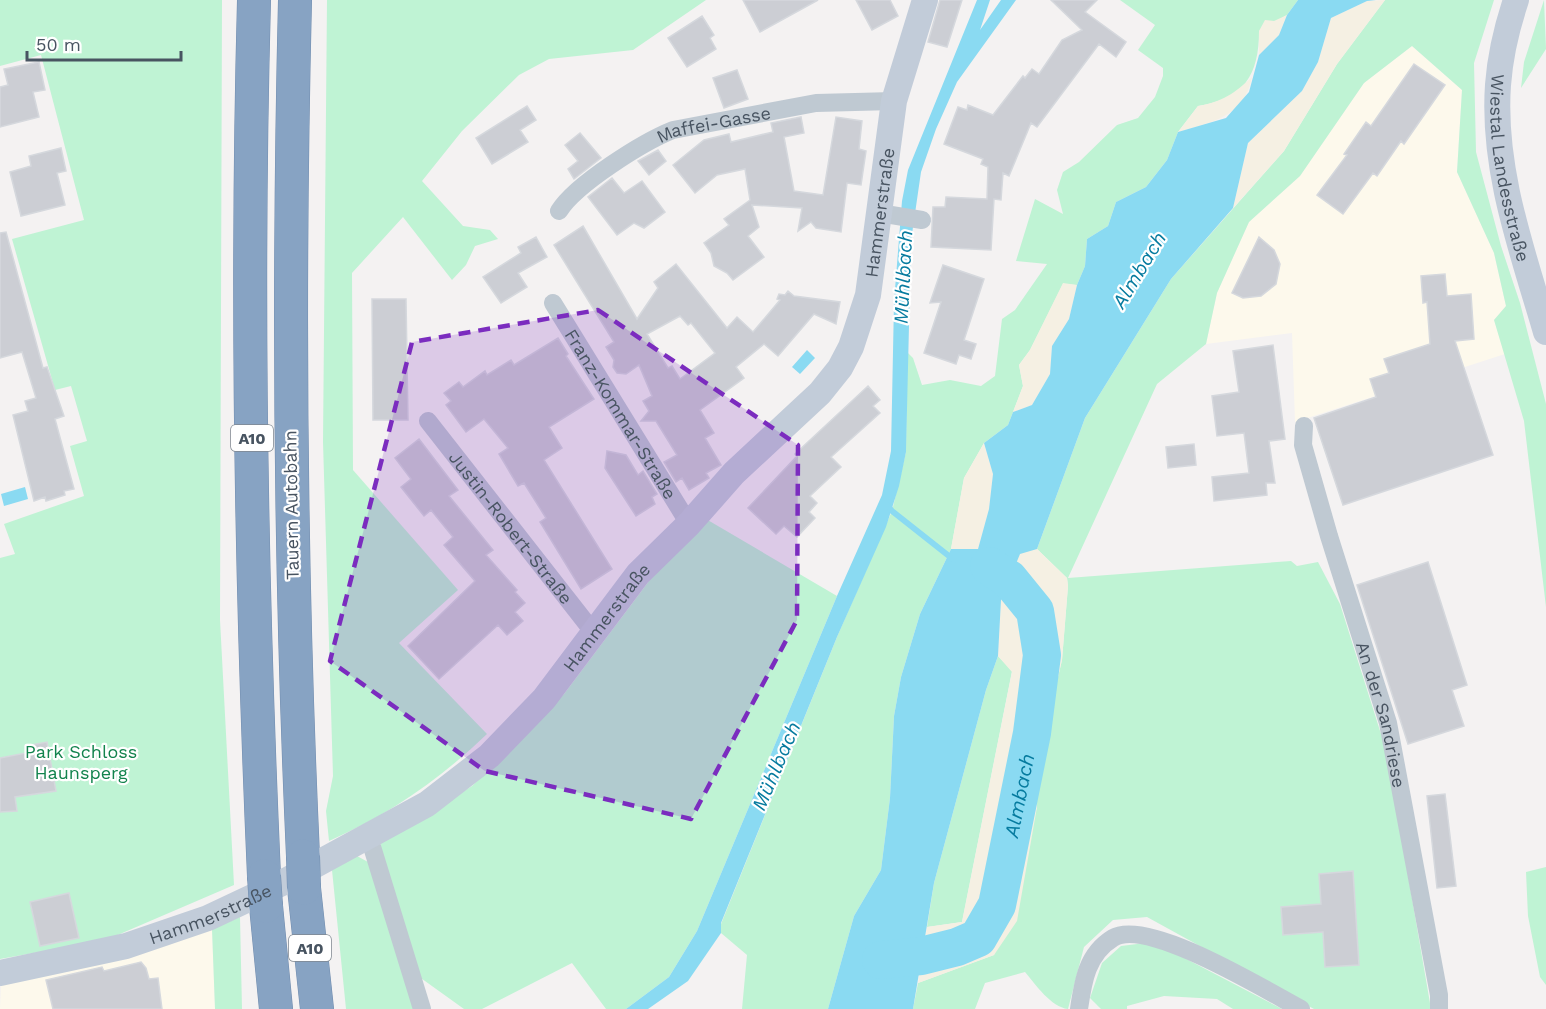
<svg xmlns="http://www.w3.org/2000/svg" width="1546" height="1009" font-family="'Work Sans',sans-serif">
  <rect width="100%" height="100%" fill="#f4f2f2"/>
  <!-- commercial -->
  <path fill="#fdf9ec" d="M1412 46 1462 90 1457 172 1494 253 1506 306 1494 320 1505 354 1295 422 1292 333 1206 344 1217 293 1249 222 1300 176 1364 83Z
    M212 929 215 1009H0L1 982Z"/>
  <!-- green -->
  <path fill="#bff3d4" d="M0 0H222L220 620 234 885 106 940 0 959V558L15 554 4 524 84 496 70 446 87 441 71 386 55 390 12 239 84 220 41 55 0 66Z
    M327 0H706L633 50 549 59 519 75 462 131 422 181 463 226 490 230 498 239 475 246 466 265 452 280 403 217 352 273 353 470 458 590 399 643 487 734C439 780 390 814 329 841L326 811 333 776 323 442Z
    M1120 0H1298L1287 15 1259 31C1259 75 1244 99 1198 106L1178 132 1167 160 1146 187 1116 202 1108 226 1087 239 1085 266 1077 285 1063 284 1030 350 1019 365 1023 386 1008 425 984 443 964 478 951 549 920 614 901 677 894 716 890 798 881 870 854 916 828 1009H742L747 955 721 933V924L837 637 892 511 906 452 907 352 913 358 922 385 950 380 981 386 995 376 1002 319 1015 310 1047 264 1016 261 1035 199 1063 214 1057 190 1063 172 1079 162 1117 125 1138 118 1155 97 1163 76V68L1138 50 1155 25Z
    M1385 0H1494L1474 63 1476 152 1501 246 1520 303 1546 404V607L1524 421 1494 320 1506 306 1494 253 1457 172 1462 90 1412 46 1364 83 1300 176 1249 222 1217 293 1206 344 1157 384 1068 578 1291 561 1297 566 1318 562 1340 604 1387 753 1431 1009H1314L1147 917 1113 920 1084 947 1068 1009C1051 1007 1036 985 1025 972L985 983 975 1009H913L918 983 994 955 1037 807 1033 783 1062 660 1068 586 1067 578 1037 549 1085 418 1171 279 1284 151 1337 64Z
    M1544 0 1546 49 1521 88 1524 62Z
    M706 519 837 596 697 931 669 977 626 1009H606L572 963 482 1009H464L418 976 381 852V843L472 786 564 694 649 581Z
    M998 656 1012 671 962 922 927 927 934 883 986 690Z
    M357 856 368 862 416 1009H346L332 870Z
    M1546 867V985L1540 977 1528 916 1526 872Z
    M240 917 242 1009H215L212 929Z
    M1145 943 1173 952 1282 1009H1233L1217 999 1164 996 1127 1006V1009H1101L1090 998 1102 963 1121 946Z"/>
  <!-- sand -->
  <path fill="#f5f0e3" d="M1385 0 1337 64 1284 151 1233 208 1248 143 1302 91 1318 62 1331 18 1367 1Z
    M1287 15 1279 35 1259 55V31L1265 20 1274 21Z
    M1252 77C1244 117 1212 122 1178 132L1198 106C1222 102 1235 93 1252 77Z
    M1063 283 1077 285 1069 319 1052 346 1050 374 1032 405 1013 412 1023 386 1019 365 1030 350Z
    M984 443 993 474 989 509 978 549H951L964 478Z
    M1037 549 1067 578 1068 586 1062 660 1033 783 1037 807 1017 921 994 955 918 983 927 927 962 922 1012 672 998 656 1001 600 1020 553Z"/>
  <!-- water -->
  <path fill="#8adaf2" d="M977 0H990L980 30 1001 0H1016L957 82 936 129 921 172 911 241 906 452 899 486 886 527 837 637 721 923V933L688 981 648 1009H626L669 977 697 931 837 596 882 495 891 451 894 302 902 201 908 170Z
    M1298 0H1376L1367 1 1331 18 1318 62 1302 91 1248 143 1233 208 1171 279 1085 418 1037 549 1020 554 1001 600 998 656 986 690 934 883 913 1009H828L854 916 881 870 890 798 894 716 901 677 920 614 951 549H978L989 509 993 474 984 443 1008 425 1013 412 1032 405 1050 374 1052 346 1069 319 1077 285 1085 266 1087 239 1108 226 1116 202 1146 187 1167 160 1178 132 1226 118 1249 92 1259 55 1279 35 1287 15Z
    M807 350 815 358 800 374 792 367Z
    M25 487 28 499 4 506 1 494Z"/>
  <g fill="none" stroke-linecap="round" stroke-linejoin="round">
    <!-- stream -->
    <path stroke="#8adaf2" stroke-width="6" d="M888 506 892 511 954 560"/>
    <!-- river -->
    <path stroke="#8adaf2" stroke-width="38" id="s1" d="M881 960 921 956 957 947 978 938 997 905 1032 733 1042 655 1035 611 1009 579 989 566"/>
  </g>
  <!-- building -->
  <path fill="#ccced4" stroke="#d5d8dd" stroke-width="1.5" fill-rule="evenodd" d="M743 0H818L760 32Z
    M856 0H890L898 16 872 30Z
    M940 0H962L947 47 928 42Z
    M1051 0H1097L1085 12 1126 42 1116 57 1099 44 1037 127 1031 123 1009 176 1003 173 1001 200 994 199 991 250 931 247 933 207H945L946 197 987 199 988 167 981 164 983 159 944 144 958 107 967 110 968 105 993 115 1023 76 1025 78 1032 69 1039 74 1062 40 1082 30Z
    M702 16 714 35 710 38 716 49 687 67 668 38Z
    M39 62 45 90 33 92 39 117 0 127V87L8 85 4 69Z
    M1414 64 1445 85 1404 144 1401 141 1377 176 1373 173 1343 214 1317 195 1347 155 1344 154 1366 122 1371 126Z
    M737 70 748 99 724 108 713 78Z
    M527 106 536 120 520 130 528 142 492 164 476 138Z
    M801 117 804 133 784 137 794 191 823 195 836 117 862 121 859 149 866 151 861 185 847 183 841 232 816 228 811 222 798 231 802 208 752 205 759 227 748 236 764 257 733 280 727 273 714 266 711 253 704 243 729 225 724 219 750 200 745 169 717 175 695 193 673 165 704 140 729 134 731 142 773 132 771 123Z
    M580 133 601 158 574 179 568 169 578 161 565 145Z
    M61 148 66 171 57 173 65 205 21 216 10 172 31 166 29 156Z
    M658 150 666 161 649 175 638 161Z
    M612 178 624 193 642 181 665 212 644 228 634 223 617 235 588 197Z
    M583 226 637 319 658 288 654 282 676 264 727 328 737 317 753 332 780 300 777 299 779 294 785 295 788 291 794 296 840 302 836 324 814 314 778 356 764 344 736 367 744 378 700 410 714 433 705 438 721 465 706 473 709 478 689 490 682 478 676 482 664 462 677 455 656 421H641L649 411 643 401 652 396 639 365 626 374 617 373 613 367 614 360 606 347 614 342 554 245ZM680 316 688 325 691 323 715 353 680 379 672 366 668 368 647 334Z
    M6 232 43 368 47 367 64 416 55 419 74 489 64 491 65 495 46 501 45 497 34 501 13 415 28 411 25 401 36 398 22 352 0 358V233Z
    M536 237 547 257 518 273 527 287 501 303 483 277 521 253 518 247Z
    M1259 237 1274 250 1280 264 1276 284 1261 296 1243 298 1232 293Z
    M943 265 984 279 964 340 976 344 971 359 959 355 956 364 924 353 941 302 930 303Z
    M1445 274 1447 296 1471 294 1474 339 1455 341 1493 455 1343 505 1314 418 1376 397 1370 379 1389 373 1384 359 1430 344 1427 302 1423 303 1421 276Z
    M372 299H406L408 420H373Z
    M558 338 568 354 566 356 594 399 549 427 562 448 544 460 612 569 581 589 540 522 546 518 524 483 518 486 499 454 508 448 484 419 466 432 446 405 451 401 444 393 459 382 463 387 485 371 487 375 511 360 514 365Z
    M1273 345 1285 439 1269 441 1275 483H1266L1267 495 1214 501 1212 477 1249 473 1244 433 1217 436 1212 396 1239 392 1233 351Z
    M868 386 880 400 873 406 880 413 831 457 841 467 810 496 817 503 809 512 815 518 797 537 784 526 776 534 748 508 797 456 795 454Z
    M419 439 458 490 449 496 493 550 486 555 517 590 515 592 525 603 515 612 523 621 507 635 498 625 439 679 408 646 475 581 444 545 453 537 431 510 424 516 401 487 411 479 395 458Z
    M1194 444 1196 465 1168 468 1166 447Z
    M607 451 626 455 638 475 643 471 657 494 652 497 655 504 636 516 605 468Z
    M1428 562 1467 685 1452 690 1464 726 1408 744 1357 585Z
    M47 742 56 791 15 797 17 811 0 812V758L26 753 25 746Z
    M1445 794 1456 886 1437 888 1427 796Z
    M1353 871 1359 965 1325 967 1323 932 1283 935 1281 907 1321 904 1319 874Z
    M69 893 79 938 40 946 30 902Z
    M141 962 146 968 149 979 158 978 162 1009H53L46 980 102 967 104 971Z"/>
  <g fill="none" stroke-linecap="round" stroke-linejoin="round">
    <defs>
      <path id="highway" d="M254 0C246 292 251 584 264 876
        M295 0C288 286 290 571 303 856
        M304 888 317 1009
        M266 906 276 1009"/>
    </defs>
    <!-- highway casing -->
    <use href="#highway" stroke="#728daf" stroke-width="34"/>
    <!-- street -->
    <g stroke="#bfc9d2" stroke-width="18">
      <path id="s2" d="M559 211C576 184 643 142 673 130L816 103 894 101"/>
      <path d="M879 213 922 220"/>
      <path id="s3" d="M553 303 689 524"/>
      <path id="s4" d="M428 421 594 633"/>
      <path id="s5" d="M1304 426 1303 445 1329 536 1388 723 1439 995V1009"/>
      <path d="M369 837 422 1009"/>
      <path d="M1079 1009C1083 981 1087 954 1113 938 1147 917 1267 991 1301 1009"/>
    </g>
    <!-- secondary -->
    <g stroke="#c2ccd9" stroke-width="26">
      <path id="s6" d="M1516 0C1507 27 1500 57 1498 85 1492 170 1523 253 1546 332"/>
      <path id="s7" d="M0 973 126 946 208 918 282 883 427 804 489 756 544 699 638 574 689 524 734 473 820 393 840 368 851 347 868 295 894 101 925 0"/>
    </g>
    <!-- highway -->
    <use href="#highway" stroke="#87a3c3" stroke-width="33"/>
    <defs>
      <path id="highway-bridge" d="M303 856 304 888
        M264 876 266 906"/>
    </defs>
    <!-- highway-bridge casing -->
    <use href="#highway-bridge" stroke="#728daf" stroke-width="34" stroke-linecap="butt"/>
    <!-- highway-bridge -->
    <use href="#highway-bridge" stroke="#87a3c3" stroke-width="33"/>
  </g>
  <!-- marked area -->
  <path fill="#7b2cbf" fill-opacity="0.2" stroke="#7b2cbf" stroke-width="4.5" stroke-dasharray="12 8" stroke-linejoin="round" d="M598 310 798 445 797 620 691 819 485 771 330 661 412 342Z"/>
  <g text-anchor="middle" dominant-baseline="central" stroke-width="4.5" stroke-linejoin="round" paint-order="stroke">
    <!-- shield labels -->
    <g fill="#fff" stroke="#7f8790" stroke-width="1.5">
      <rect x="231" y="425" width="42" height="26" rx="4.5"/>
      <rect x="289" y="935" width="42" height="26" rx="4.5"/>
    </g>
    <g font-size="16" font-weight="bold" fill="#485461">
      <text x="252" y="438">A10</text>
      <text x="310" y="948">A10</text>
    </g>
    <!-- street labels -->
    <g font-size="18" fill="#485461" stroke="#fff">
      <text stroke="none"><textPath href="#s2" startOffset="182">Maffei-Gasse</textPath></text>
      <text stroke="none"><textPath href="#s6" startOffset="171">Wiestal Landesstraße</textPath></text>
      <text stroke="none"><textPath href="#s7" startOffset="1227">Hammerstraße</textPath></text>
      <text stroke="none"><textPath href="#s3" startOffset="130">Franz-Kommar-Straße</textPath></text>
      <text transform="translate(291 505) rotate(-91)">Tauern Autobahn</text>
      <text stroke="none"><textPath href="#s4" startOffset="135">Justin-Robert-Straße</textPath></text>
      <text stroke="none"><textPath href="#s7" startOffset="723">Hammerstraße</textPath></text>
      <text stroke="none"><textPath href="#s5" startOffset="300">An der Sandriese</textPath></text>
      <text stroke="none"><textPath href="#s7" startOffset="219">Hammerstraße</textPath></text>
    </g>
    <!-- park labels -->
    <g font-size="18" fill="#12834d" stroke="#fff">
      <text x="81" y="751">Park Schloss<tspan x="81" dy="21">Haunsperg</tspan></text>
    </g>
    <!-- water labels -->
    <g font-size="20" font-style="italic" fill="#067b9f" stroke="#fff">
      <text transform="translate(1139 270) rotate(-59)">Almbach</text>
      <text transform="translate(903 277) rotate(-87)">Mühlbach</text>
      <text transform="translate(776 766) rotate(-67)">Mühlbach</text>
      <text stroke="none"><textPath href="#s1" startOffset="250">Almbach</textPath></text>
    </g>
  </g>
  <!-- scale -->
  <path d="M27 51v9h154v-9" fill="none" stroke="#485461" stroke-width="3"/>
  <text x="36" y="51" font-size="18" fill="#485461" stroke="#ffffff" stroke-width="4.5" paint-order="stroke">50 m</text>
</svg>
